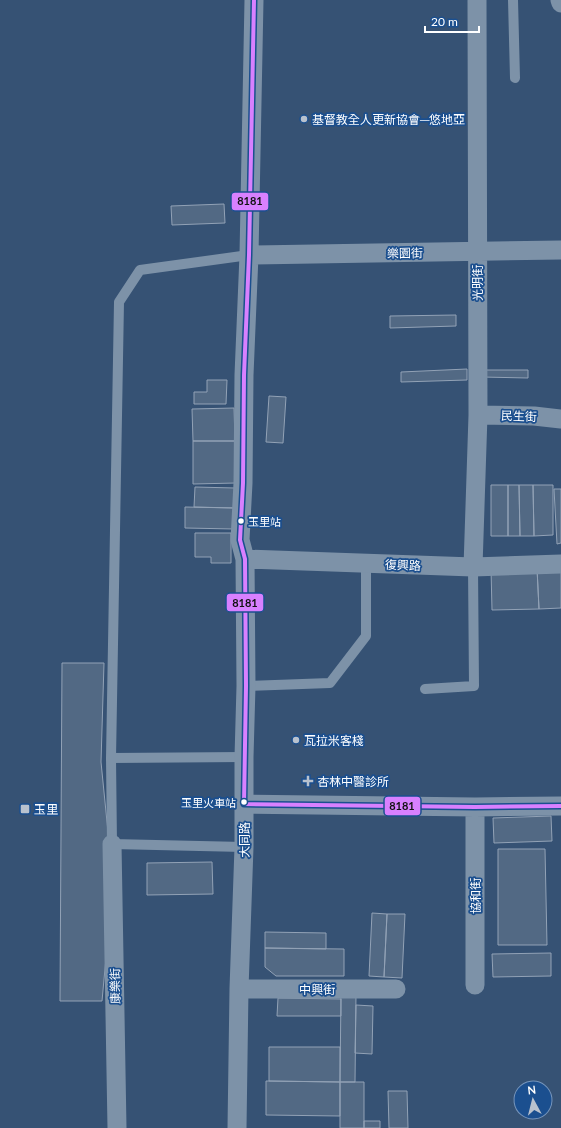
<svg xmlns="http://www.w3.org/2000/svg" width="561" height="1128" font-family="Lato,'Noto Sans TC',sans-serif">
  <rect width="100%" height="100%" fill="#365274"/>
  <!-- building -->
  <path fill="#526984" stroke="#92a2b6" d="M224 204 225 223 172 225 171 206Z
    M456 315V326L390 328V316Z
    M467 369V380L401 382V372Z
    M482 370H528V378L481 377Z
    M207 380H227L226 404H194V392H207Z
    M269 396 286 397 283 443 266 442Z
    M234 408 235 441H193L192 409Z
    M193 441H235L236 483 193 484Z
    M491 485H508V536H491Z
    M508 485H519L520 536H508Z
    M519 485H533L534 536H520Z
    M533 485H553V535L534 536Z
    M195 487 235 488V508L194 507Z
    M554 489H561V543L557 544Z
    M185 507 235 508 234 529 185 528Z
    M195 533H231V563H211V557H195Z
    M561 567V608L539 609 537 568Z
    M537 568 539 609 492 610 491 569Z
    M62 663H104L101 762 113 882 102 1001H60Z
    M551 816 552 841 494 843 493 818Z
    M498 849H545L547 945H498Z
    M212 862 213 894 147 895V863Z
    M372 913 387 914 384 977 369 976Z
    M387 914H405L402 978 384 977Z
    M265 932 326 933V949L265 948Z
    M265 948 344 949V976H276L265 967Z
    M551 953V976L493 977 492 954Z
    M341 993H356L355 1082H340Z
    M278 998 341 999V1016H277Z
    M356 1005 373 1006 372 1054 355 1053Z
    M269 1047H340V1082L269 1081Z
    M266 1081 340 1082V1116L266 1115Z
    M340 1082H364V1128H340Z
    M388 1091H407L408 1128H389Z
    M364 1121H380V1128H364Z"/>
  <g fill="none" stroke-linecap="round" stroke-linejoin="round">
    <!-- lane -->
    <path stroke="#7d92a8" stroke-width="10" d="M513 0 515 78
      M246 686 330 683 366 636V563
      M425 689 474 686 473 567
      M244 757 111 758 112 844 244 847
      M111 758 119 302 140 270 249 255"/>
    <!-- street -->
    <path stroke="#7d92a8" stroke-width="19" d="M560 0 561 3
      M249 255 561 250
      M478 415 534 416 561 419
      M245 559 473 567 561 564
      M473 567 478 415 477 0
      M244 804 475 807 561 806
      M475 807V985
      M112 844 117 1128
      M239 989H396
      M237 1128 239 989 244 847V757L246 686 245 559 240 540 243 483 244 375 249 255 254 0"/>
    <defs>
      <path id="bus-1" d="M244 804 246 686 245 559 240 540 243 483 244 375 249 255 254 0
        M244 804 475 807 561 806"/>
    </defs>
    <!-- bus-1 casing -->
    <use href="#bus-1" stroke="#1b4f8f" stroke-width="7"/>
    <!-- bus-1 -->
    <use href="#bus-1" stroke="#d880ff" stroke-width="4"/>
  </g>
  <!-- markers -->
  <g fill="#b9c2ce" stroke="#1b4f8f" stroke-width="1.5">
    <circle cx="304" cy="119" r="4"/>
    <circle cx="296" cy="740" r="4"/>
    <path d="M306 775h4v4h4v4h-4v4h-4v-4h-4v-4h4z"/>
    <rect x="20" y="804" width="10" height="10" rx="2"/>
  </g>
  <g fill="#fff" stroke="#1b4f8f" stroke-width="1.5">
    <circle cx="241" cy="521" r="3.5"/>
    <circle cx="244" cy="802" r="3.5"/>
  </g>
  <g text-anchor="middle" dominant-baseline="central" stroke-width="3.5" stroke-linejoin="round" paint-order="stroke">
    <!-- bus labels -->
    <g font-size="11" fill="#fff" stroke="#1b4f8f" text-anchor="start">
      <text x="248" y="521">玉里站</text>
      <text x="236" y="802" text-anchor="end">玉里火車站</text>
    </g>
    <!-- poi labels -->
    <g font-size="12" fill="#fff" stroke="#1b4f8f" text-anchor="start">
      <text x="312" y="119">基督教全人更新協會─悠地亞</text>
      <text x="304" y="740">瓦拉米客棧</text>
      <text x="317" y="781">杏林中醫診所</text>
      <text x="34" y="809">玉里</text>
    </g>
    <!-- street labels -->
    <g font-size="12" fill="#fff" stroke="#1b4f8f">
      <text transform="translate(405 253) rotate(-1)">樂園街</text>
      <text transform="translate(477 283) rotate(-90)">光明街</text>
      <text transform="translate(519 416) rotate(2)">民生街</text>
      <text transform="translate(403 565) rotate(2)">復興路</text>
      <text transform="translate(244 840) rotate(-90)">大同路</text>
      <text transform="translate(475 896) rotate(-90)">協和街</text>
      <text transform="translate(115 986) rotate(-91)">康樂街</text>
      <text x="317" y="989">中興街</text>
    </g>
  </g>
  <g stroke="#1b4f8f" stroke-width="1.5">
    <rect x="231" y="192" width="38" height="19" rx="4" fill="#d880ff"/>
    <rect x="226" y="593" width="38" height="19" rx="4" fill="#d880ff"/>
    <rect x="384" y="796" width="37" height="20" rx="4" fill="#d880ff"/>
  </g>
  <g font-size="11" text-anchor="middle" font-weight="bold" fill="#111">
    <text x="250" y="205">8181</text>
    <text x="245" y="607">8181</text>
    <text x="402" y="810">8181</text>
  </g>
  <!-- north arrow -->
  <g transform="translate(533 1100) rotate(353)"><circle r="19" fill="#1b4f8f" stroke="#7695bc"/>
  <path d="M0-3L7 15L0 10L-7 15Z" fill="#b9c2ce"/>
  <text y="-6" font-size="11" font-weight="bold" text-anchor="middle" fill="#ffffff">N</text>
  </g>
  <!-- scale -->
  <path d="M425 26v6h54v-6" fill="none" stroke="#ffffff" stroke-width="2"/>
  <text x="431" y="26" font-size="12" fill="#ffffff" stroke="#1b4f8f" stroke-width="3" paint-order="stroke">20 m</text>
</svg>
